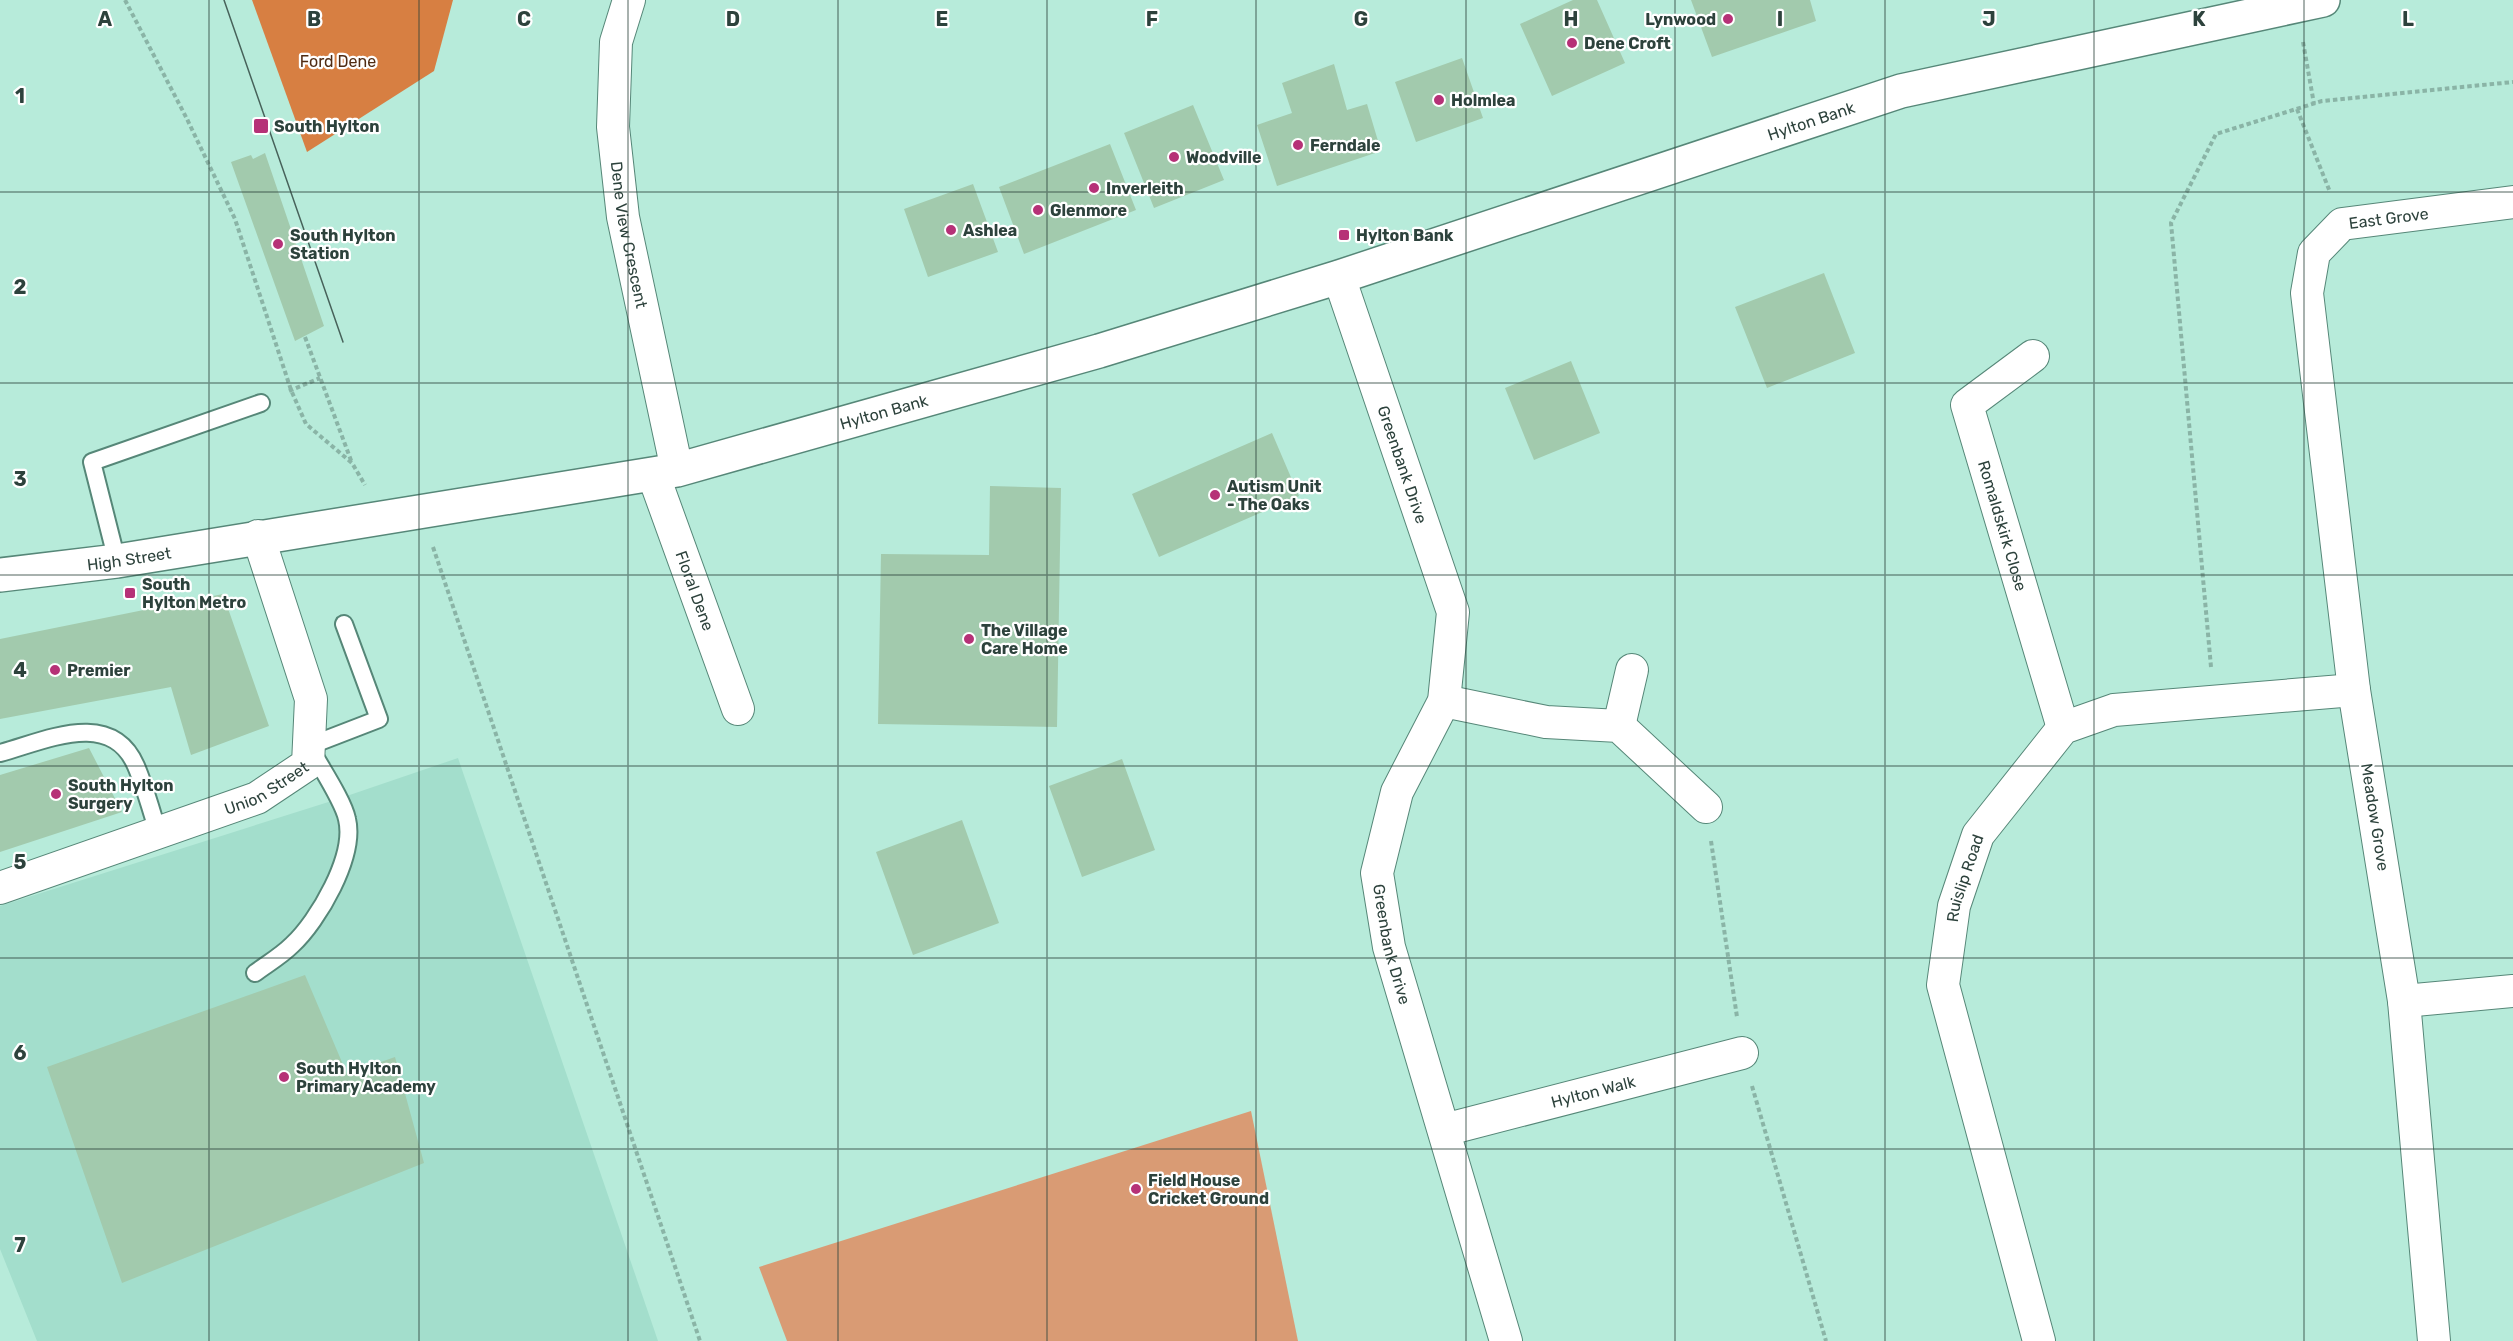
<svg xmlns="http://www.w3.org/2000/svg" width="2513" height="1341" font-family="Rubik,sans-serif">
  <rect width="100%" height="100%" fill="#b7ebda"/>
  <!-- built -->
  <path fill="#a3decc" d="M458 758 658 1341H37L0 1249V906L338 799Z"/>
  <!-- green -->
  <path fill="#d99b74" d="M1251 1111 1298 1341H787L759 1267Z"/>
  <!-- forest -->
  <path fill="#d77f42" d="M252 0H453L434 71 307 152Z"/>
  <!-- building -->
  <path fill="#a2caad" d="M1573 0H1597L1625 63 1552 96 1520 24Z
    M1691 0H1810L1816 21 1712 57Z
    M1462 58 1483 118 1416 142 1395 82Z
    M1334 64 1347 110 1367 104 1381 151 1277 186 1257 125 1292 113 1282 83Z
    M1193 105 1224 180 1154 208 1124 133Z
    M1110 144 1136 210 1024 254 999 187Z
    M265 153 324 326 295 341 231 162 251 155 253 159Z
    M973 184 998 252 928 277 904 209Z
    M1824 273 1855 353 1767 388 1735 307Z
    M1571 361 1600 433 1534 460 1505 388Z
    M1272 433 1299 496 1159 557 1132 494Z
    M990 486 1061 488 1057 727 878 724 881 554 989 555Z
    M223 594 269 726 191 755 171 687 0 719V639Z
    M89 748 122 812 0 852V775Z
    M1122 759 1155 850 1082 877 1049 786Z
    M962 820 999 923 913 955 876 852Z
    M305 975 347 1074 395 1057 424 1163 122 1283 47 1067Z"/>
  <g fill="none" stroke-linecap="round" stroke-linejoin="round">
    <defs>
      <path id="service" d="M117 561 92 462 261 403
        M0 753C45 741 111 708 136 766 145 787 151 810 158 832
        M255 973C267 964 281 956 292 945 318 921 356 856 347 819 343 800 319 765 309 746L379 719 344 624"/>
      <g id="minor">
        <path id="s1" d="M629 0 616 42 613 127 623 217 677 470"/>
        <path id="s2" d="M1339 277 1453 612 1444 701 1397 792 1377 873 1389 947 1506 1341"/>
        <path id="s3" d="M2033 356 1967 405 2063 728"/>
        <path id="s4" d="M653 474 738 709"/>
        <path d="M1444 701 1546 722 1619 726 1706 807"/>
        <path d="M1619 726 1632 670"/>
        <path id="s5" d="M0 888 257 798 308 764 311 699 258 536"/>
        <path d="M2404 1001 2513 991"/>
        <path id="s6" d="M1444 1130 1742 1053"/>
        <path id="s7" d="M2039 1341 1943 985 1954 906 1978 835 2063 728 2114 710 2354 690"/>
        <path id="s8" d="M2434 1341 2404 1001 2354 690 2307 293 2314 253 2342 224 2513 202"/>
      </g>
      <g id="tertiary">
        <path id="s9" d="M0 575 117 561 677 470 1099 351 1339 277 1901 91 2323 0"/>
      </g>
    </defs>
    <!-- service casing -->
    <use href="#service" stroke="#568778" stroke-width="20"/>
    <!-- minor casing -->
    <use href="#minor" stroke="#568778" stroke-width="34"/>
    <!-- tertiary casing -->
    <use href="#tertiary" stroke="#568778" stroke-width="36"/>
    <!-- path -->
    <path stroke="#8ab4a6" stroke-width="4" stroke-dasharray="4.5 3" stroke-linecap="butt" d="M125 0 187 119 235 219 291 390 306 424 352 463 365 485
      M2303 42 2314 104
      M2297 109 2330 192
      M305 337 352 463
      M289 391 320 378
      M433 547 700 1341
      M2211 667 2171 223 2216 134 2322 101 2513 82
      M1711 841 1737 1017
      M1752 1086 1826 1341"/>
    <!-- service -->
    <use href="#service" stroke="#fff" stroke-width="16"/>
    <!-- minor -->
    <use href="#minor" stroke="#fff" stroke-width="32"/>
    <!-- tertiary -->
    <use href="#tertiary" stroke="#fff" stroke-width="33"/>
    <!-- tram -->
    <path stroke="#47625a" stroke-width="1.5" d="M224 0 343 342"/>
  </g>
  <!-- grid -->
  <path fill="none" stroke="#2d423c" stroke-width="1.5" stroke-opacity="0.55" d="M209 0V1341M419 0V1341M628 0V1341M838 0V1341M1047 0V1341M1256 0V1341M1466 0V1341M1675 0V1341M1885 0V1341M2094 0V1341M2304 0V1341M0 192H2513M0 383H2513M0 575H2513M0 766H2513M0 958H2513M0 1149H2513"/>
  <!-- markers -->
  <g fill="#b63177" stroke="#fff" stroke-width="2">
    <circle cx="1728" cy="19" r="6"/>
    <circle cx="1572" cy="43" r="6"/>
    <circle cx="1439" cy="100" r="6"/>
    <rect x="253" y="118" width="16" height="16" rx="3"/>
    <circle cx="1298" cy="145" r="6"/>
    <circle cx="1174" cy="157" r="6"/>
    <circle cx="1094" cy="188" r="6"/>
    <circle cx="1038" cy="210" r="6"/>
    <circle cx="951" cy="230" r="6"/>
    <rect x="1338" y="229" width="12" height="12" rx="3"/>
    <circle cx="278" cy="244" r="6"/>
    <circle cx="1215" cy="495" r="6"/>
    <rect x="124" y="587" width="12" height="12" rx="3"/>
    <circle cx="969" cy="639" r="6"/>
    <circle cx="55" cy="670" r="6"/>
    <circle cx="56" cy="794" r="6"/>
    <circle cx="284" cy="1077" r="6"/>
    <circle cx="1136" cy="1189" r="6"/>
  </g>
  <g text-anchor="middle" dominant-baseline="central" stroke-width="4.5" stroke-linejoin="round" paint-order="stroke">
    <!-- poi labels -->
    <g font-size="16" font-weight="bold" fill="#2d423c" stroke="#fff" text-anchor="start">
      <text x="1716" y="19" text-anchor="end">Lynwood</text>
      <text x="1584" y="43">Dene Croft</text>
      <text x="1451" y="100">Holmlea</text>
      <text x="274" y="126">South Hylton</text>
      <text x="1310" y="145">Ferndale</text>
      <text x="1186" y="157">Woodville</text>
      <text x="1106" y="188">Inverleith</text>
      <text x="1050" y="210">Glenmore</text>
      <text x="963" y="230">Ashlea</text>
      <text x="290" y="235">South Hylton<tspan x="290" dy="18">Station</tspan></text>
      <text x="1356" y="235">Hylton Bank</text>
      <text x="1227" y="486">Autism Unit<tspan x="1227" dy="18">- The Oaks</tspan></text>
      <text x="142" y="584">South<tspan x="142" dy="18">Hylton Metro</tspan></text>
      <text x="981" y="630">The Village<tspan x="981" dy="18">Care Home</tspan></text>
      <text x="67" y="670">Premier</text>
      <text x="68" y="785">South Hylton<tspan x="68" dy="18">Surgery</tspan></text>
      <text x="296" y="1068">South Hylton<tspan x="296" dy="18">Primary Academy</tspan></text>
      <text x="1148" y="1180">Field House<tspan x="1148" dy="18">Cricket Ground</tspan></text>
    </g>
    <!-- park labels -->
    <g font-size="16" fill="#502c13" stroke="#fff">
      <text x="338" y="61">Ford Dene</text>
    </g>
    <!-- street labels -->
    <g font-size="16" fill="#2d423c" stroke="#fff">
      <text stroke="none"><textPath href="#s9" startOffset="1872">Hylton Bank</textPath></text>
      <text stroke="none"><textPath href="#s8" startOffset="1184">East Grove</textPath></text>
      <text stroke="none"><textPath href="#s1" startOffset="238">Dene View Crescent</textPath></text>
      <text stroke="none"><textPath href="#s9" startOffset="900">Hylton Bank</textPath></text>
      <text stroke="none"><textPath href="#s2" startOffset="198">Greenbank Drive</textPath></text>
      <text stroke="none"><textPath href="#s3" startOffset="208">Romaldskirk Close</textPath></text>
      <text stroke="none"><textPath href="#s9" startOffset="130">High Street</textPath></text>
      <text stroke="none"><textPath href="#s4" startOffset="124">Floral Dene</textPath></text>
      <text stroke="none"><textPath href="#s5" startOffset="285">Union Street</textPath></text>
      <text transform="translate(2375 817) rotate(81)">Meadow Grove</text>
      <text stroke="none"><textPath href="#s7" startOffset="478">Ruislip Road</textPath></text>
      <text stroke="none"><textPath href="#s2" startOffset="702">Greenbank Drive</textPath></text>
      <text stroke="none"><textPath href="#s6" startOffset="154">Hylton Walk</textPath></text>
    </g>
  </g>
  <g font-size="20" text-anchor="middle" font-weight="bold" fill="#2d423c" stroke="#fff" stroke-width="4.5" stroke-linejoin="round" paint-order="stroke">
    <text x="105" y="26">A</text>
    <text x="314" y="26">B</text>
    <text x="524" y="26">C</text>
    <text x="733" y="26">D</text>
    <text x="942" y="26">E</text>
    <text x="1152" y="26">F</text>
    <text x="1361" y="26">G</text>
    <text x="1571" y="26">H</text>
    <text x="1780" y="26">I</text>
    <text x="1989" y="26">J</text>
    <text x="2199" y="26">K</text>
    <text x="2408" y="26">L</text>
    <text x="20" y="103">1</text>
    <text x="20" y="294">2</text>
    <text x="20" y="486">3</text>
    <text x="20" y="677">4</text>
    <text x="20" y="869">5</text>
    <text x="20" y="1060">6</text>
    <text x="20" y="1252">7</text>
  </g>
</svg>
